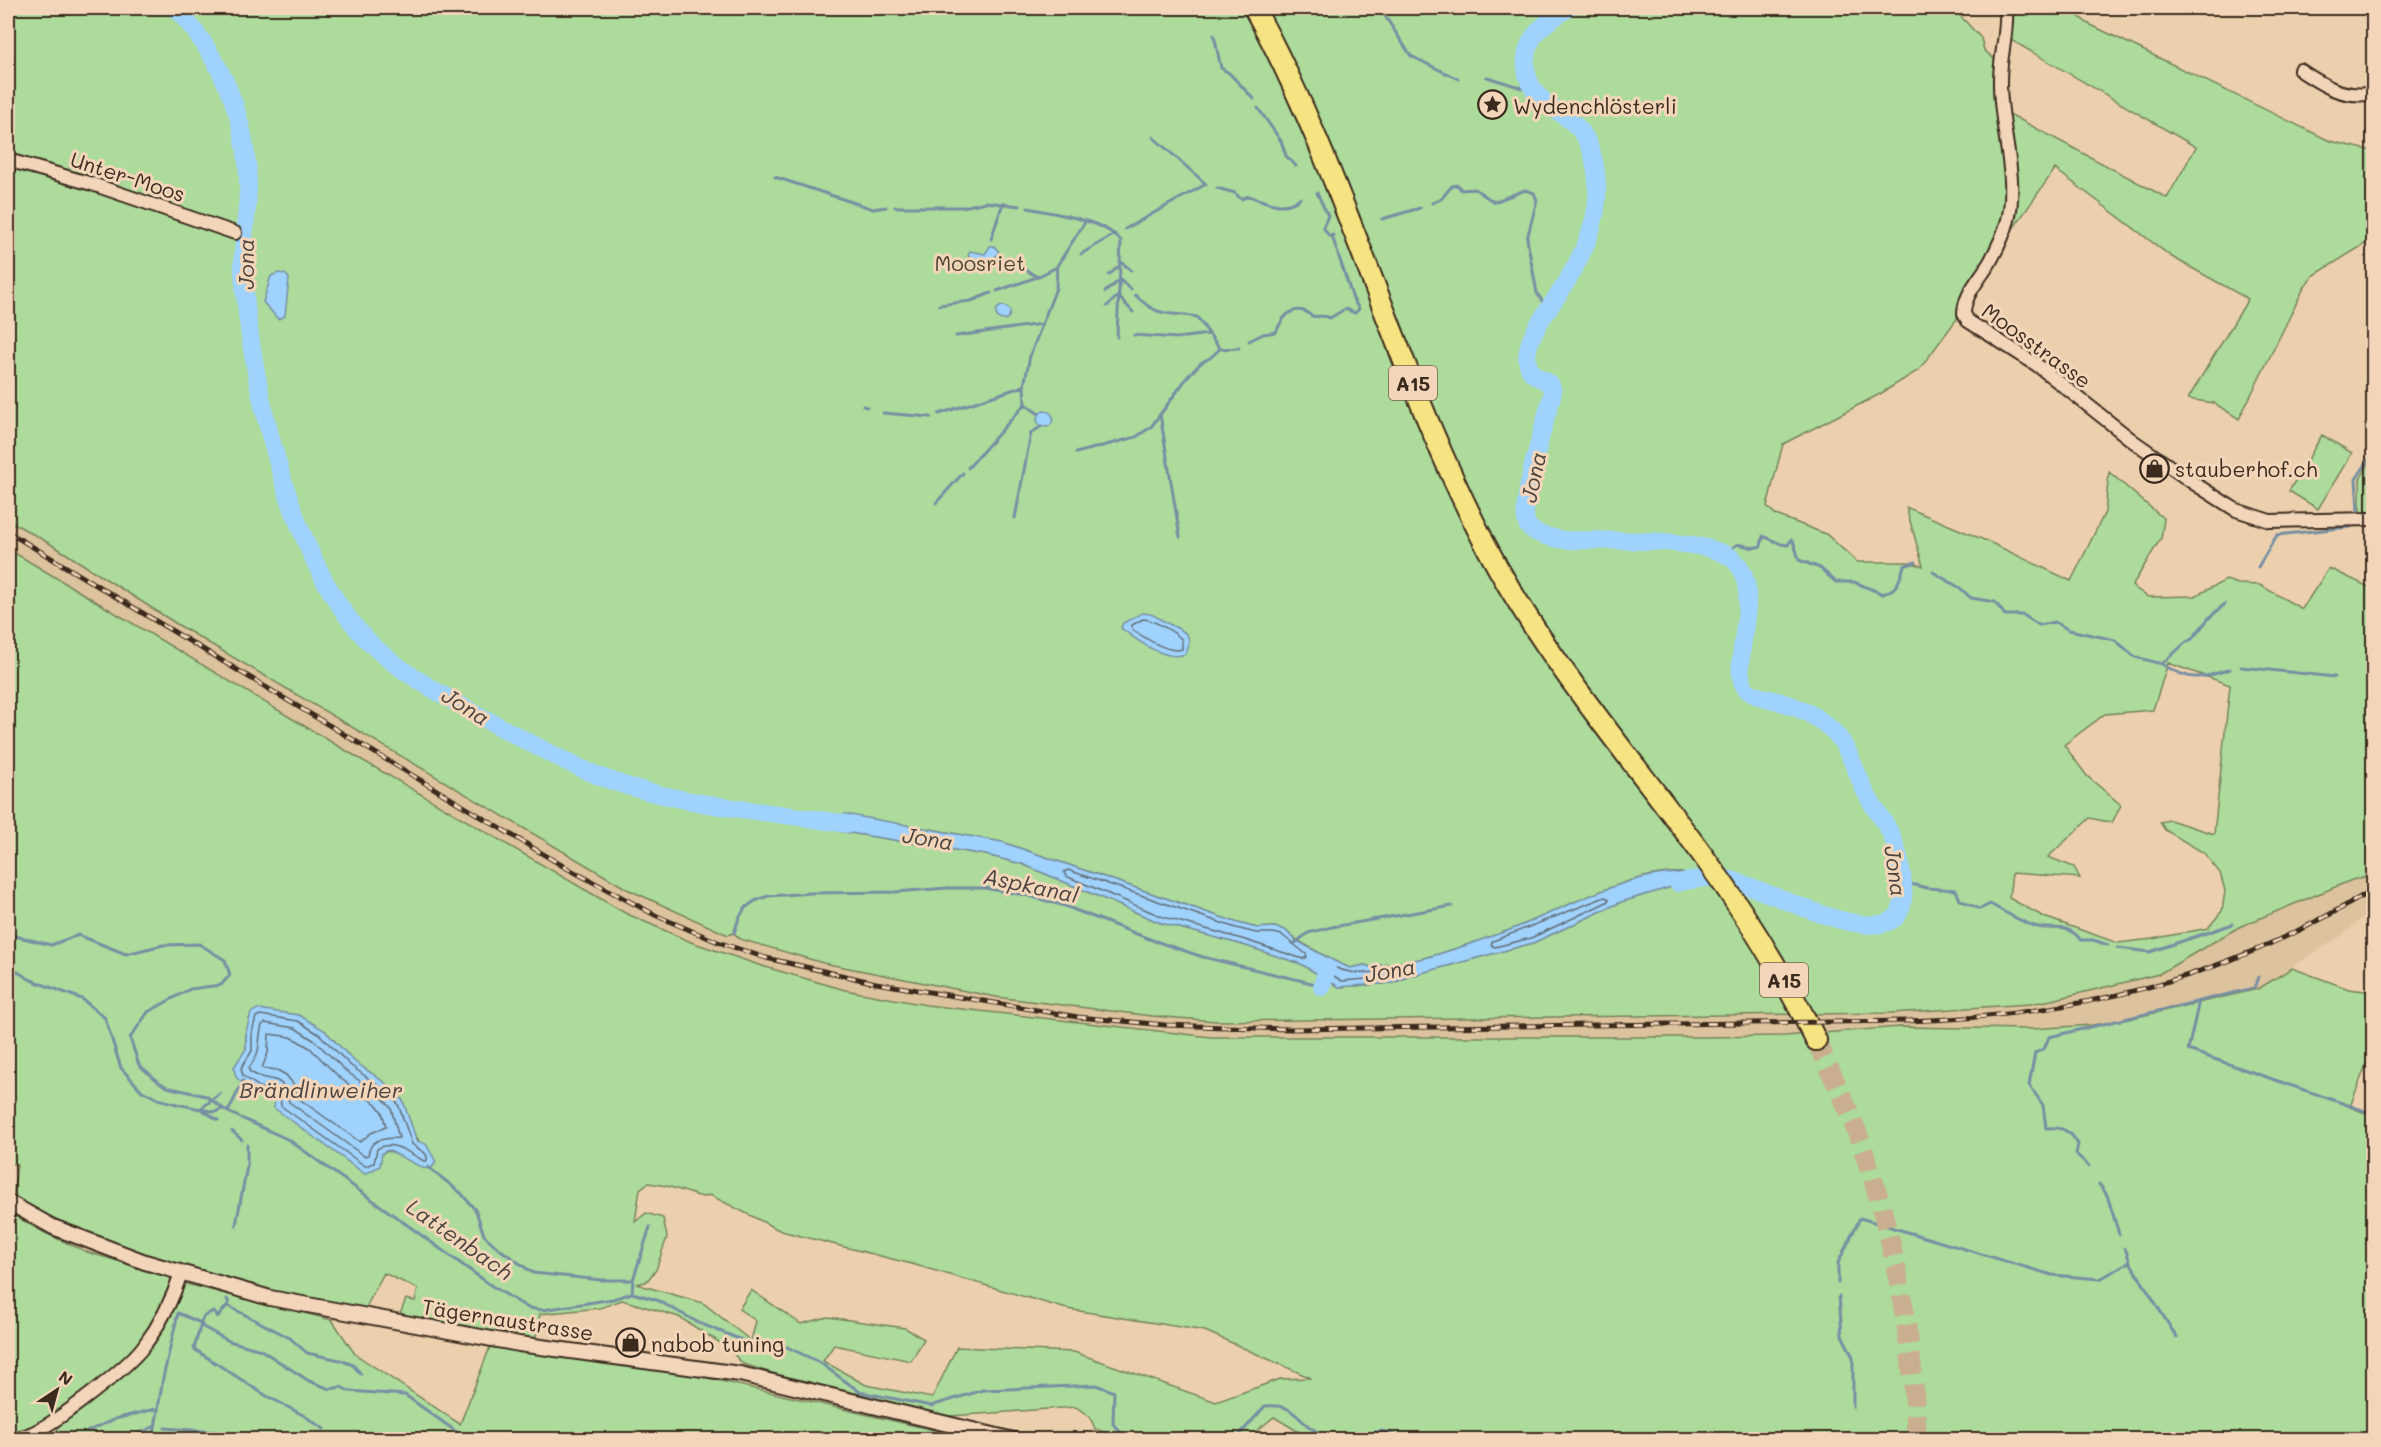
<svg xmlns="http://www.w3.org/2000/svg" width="2381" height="1447" font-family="Mali,sans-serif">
  <rect width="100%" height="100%" fill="#ecd0ad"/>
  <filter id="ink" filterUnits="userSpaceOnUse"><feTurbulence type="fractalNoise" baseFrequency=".0167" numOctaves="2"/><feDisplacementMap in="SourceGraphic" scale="12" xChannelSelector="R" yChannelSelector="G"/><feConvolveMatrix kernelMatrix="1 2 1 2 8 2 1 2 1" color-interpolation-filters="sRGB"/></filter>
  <g filter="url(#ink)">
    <!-- built -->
    <path fill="#ddc39d" d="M8 520 54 546 180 626 627 889 728 935 734 933 740 940 823 963 996 997 1152 1016 1287 1021 1892 1013 2030 1004 2052 1000 2159 974 2239 927 2353 880 2373 875V908L2344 934 2258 989 2124 1020 2092 1025 2031 1029 1900 1027 1784 1036 1699 1037H1211L926 1005 845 990 762 966 691 942 625 913 338 746 8 549Z"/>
    <!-- green -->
    <path fill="#acdb9b" stroke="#74825c" stroke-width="1.5" fill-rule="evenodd" d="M8 8H1953L1981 38 1984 50 2001 65 2000 109 2167 198 2196 147 2006 37V8H2069L2087 23 2330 141 2373 151V239L2313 276 2304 288 2239 419 2214 403 2188 399 2248 299 2172 257 2055 169 1989 263 1964 314 1956 320 1919 370 1880 394 1783 444 1767 506 1776 515 1826 534 1857 562H1907L1923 566 1906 507 1989 542 2071 581 2105 512 2109 472 2164 519 2161 538 2132 586 2148 597 2195 596 2226 580 2238 584 2260 585 2302 609 2329 568 2373 589V875L2352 880 2239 927 2159 974 2052 1000 2030 1004 1892 1013 1216 1021 1152 1016 996 997 823 963 740 939 734 933 728 935 627 889 180 626 54 546 8 520ZM2168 663 2230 685 2214 834 2170 820 2160 822 2165 830 2204 853 2220 873 2225 891 2222 911 2208 928 2152 939 2118 943 2044 917 2009 898 2012 873 2080 878 2074 867 2048 857 2090 818 2112 823 2121 805 2087 776 2064 745 2105 714 2153 710ZM930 829 1002 842 1238 923 1257 928 1274 927 1285 930 1297 940 1332 960 1350 968 1365 965 1370 967C1388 964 1406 962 1424 958 1452 951 1480 940 1507 931 1553 915 1655 855 1701 878L1621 902 1533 943 1410 976 1393 983 1339 987 1301 964 1240 944 1161 923 1022 864 986 855 838 831Z
      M2322 435 2352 453 2318 509 2289 491Z
      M2373 456V506L2369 514H2360V479Z
      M8 549 338 746 625 913 691 942 762 966 845 990 926 1005 1211 1037H1699L1784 1036 1900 1027 2031 1029 2092 1025 2124 1020 2258 989 2292 968 2349 989 2373 992V1046L2350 1107 2373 1116V1439L1312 1440 1274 1417 1246 1439H1120L1117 1436 1095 1429 1090 1417 1076 1407 936 1417 844 1395 743 1364 727 1347 679 1317 622 1300 600 1308 540 1314 535 1343 398 1319 406 1299 415 1301 418 1289 384 1273 363 1313 276 1295 130 1252 81 1229 46 1219 13 1199 17 1164H9L8 1175ZM324 1030 354 1061 391 1087 403 1101 410 1126 420 1143 423 1168C411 1161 395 1147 382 1153L275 1096 272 1092H267L246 1049V1032ZM648 1183 667 1186 702 1197 710 1195 781 1231 912 1264 1067 1309 1205 1331 1311 1378 1280 1379 1216 1402 1074 1352 957 1347 932 1398 866 1385 823 1361 834 1345 911 1361 924 1339 905 1328 828 1317 801 1324 751 1290 739 1309 756 1321 751 1341 703 1303 636 1284 646 1282 656 1270 667 1237 663 1218 646 1213 635 1222 640 1189Z
      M8 1212 45 1233 87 1252 179 1279 168 1306 143 1347 114 1375 155 1339 182 1283 332 1320 355 1354 460 1424 490 1347 704 1377 972 1439H58L56 1435 60 1420 108 1379C76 1401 48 1436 8 1439Z"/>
    <!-- water -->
    <path fill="#9fd2fc" stroke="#778fa3" stroke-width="1.5" d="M990 246H994L999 252 989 264 976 261 968 256 970 251 985 254Z
      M278 273 285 274 289 278 285 316 278 319 263 302 271 276Z
      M996 313a7 7 0 1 1 14 0a7 7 0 1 1-14 0Z
      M1037 419a8 8 0 1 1 16 0a8 8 0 1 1-16 0Z
      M1142 613C1154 613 1157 618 1167 623 1182 631 1195 632 1186 654 1165 662 1138 641 1121 628L1123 623Z
      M845 814 1002 842 1238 923 1257 928 1274 927 1285 930 1297 941 1332 960 1350 968 1365 965 1370 967C1388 964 1406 962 1424 958 1452 951 1480 940 1507 931 1555 914 1654 856 1702 878L1621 902 1533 943 1410 976 1393 983 1339 987 1301 964 1240 944 1161 923 1022 864 986 855 838 831 824 820Z
      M257 1009 299 1015 324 1030 354 1061 391 1087 403 1101 417 1141 426 1144 436 1162 431 1169 423 1168 388 1150 382 1153 380 1166 365 1174 274 1108 275 1096 272 1092 262 1096 239 1080 236 1077 234 1067 246 1049V1032L251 1013Z"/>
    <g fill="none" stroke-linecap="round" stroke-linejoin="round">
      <!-- shore -->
      <path stroke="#636d77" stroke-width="1.5" d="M1143 619C1152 619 1177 633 1182 640V649C1169 654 1143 637 1132 629V625Z
        M1068 870 1236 928 1256 933H1273L1282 935 1306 954 1307 957 1303 959 1242 939 1163 917 1066 876 1064 872Z
        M1605 897 1609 899 1607 902 1531 938 1495 947 1491 945 1493 941Z
        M1325 963C1351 977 1368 974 1397 969L1400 972 1391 977 1342 981 1321 968V964Z
        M260 1015 298 1021 320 1035 350 1065 387 1092 398 1104 412 1144C418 1150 429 1151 427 1161H424C409 1153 393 1139 377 1149L374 1163 365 1166 281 1106 280 1094 276 1088H261L243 1076 241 1068 252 1051V1032L256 1017Z
        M265 1023 295 1028 315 1041 346 1071 382 1097 391 1108 399 1138C384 1139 371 1137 368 1155L364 1156 289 1102C283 1071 271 1085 250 1072L249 1068C264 1047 256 1046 262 1025Z
        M269 1034 291 1037 310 1048 340 1078 376 1104 382 1112 386 1127 371 1133 360 1142 298 1098 294 1085 286 1075 277 1070 262 1068 268 1053Z"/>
      <!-- stream -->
      <path stroke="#778fa3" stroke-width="3" d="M1385 8V16L1411 56 1458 79
        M1214 35 1221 68 1229 73 1254 99
        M1487 77 1535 92
        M1258 108 1281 141 1286 156 1296 166
        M775 177 864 206 873 209 886 207
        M1217 188 1235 193 1241 199 1249 196C1268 202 1283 212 1300 198
        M1317 193 1328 216 1323 227 1329 236 1333 235
        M1432 203 1441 199 1452 186 1458 185 1461 190 1475 189 1494 202 1525 190 1534 193 1537 200 1527 239 1537 293 1548 310
        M895 207H963L986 202 1020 206
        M1028 208C1055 214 1103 219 1121 241L1117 337
        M1382 219 1420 208
        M1125 229 1206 184 1153 137
        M991 239 1003 203
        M1081 254 1115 234
        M1010 259 1037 277
        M1121 262 1131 270
        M1109 275 1120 265
        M997 291 1037 277 1057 267
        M1105 292 1120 280 1131 289
        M1135 295C1160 319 1166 311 1197 317L1220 349
        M1120 298 1133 312
        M939 305 971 301 991 293
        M1107 306 1119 295
        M1134 335 1177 338 1209 334
        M956 336 1042 324
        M1249 341 1263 334 1276 332C1281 321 1288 307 1304 311 1305 311 1310 315 1312 316 1318 318 1324 314 1330 318L1345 309 1355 313 1359 309 1353 299 1332 236
        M1025 404 1039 414
        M863 406 867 407
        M883 413 931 417
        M939 414 1024 386
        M1160 414 1180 537
        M1076 453 1136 437 1151 427 1189 375 1202 362 1210 358 1220 349 1239 348
        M968 468 1025 404 1024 386 1030 356 1056 288 1057 266 1085 222
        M936 503 963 473
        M2358 512 2356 479 2374 452
        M1015 518 1031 433 1042 426
        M1728 555C1740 533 1742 553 1761 546L1763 536 1781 544 1788 545 1791 540 1794 543 1799 560 1820 568 1836 582H1854L1883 594C1899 588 1899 581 1904 566L1916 562
        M2258 567 2277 535 2351 527
        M1933 572 1960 588 1971 598 1995 602 2005 615H2023L2039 625 2055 622 2069 630 2115 640 2135 657 2162 664 2185 643 2192 639 2209 618 2225 604
        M2162 664C2190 682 2200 679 2230 669
        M2241 667 2335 677
        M1903 882 1927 888 1956 890 1960 900 1980 909 1990 904C2005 912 2022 923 2038 927 2056 931 2066 922 2081 940H2093L2108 945
        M8 932 15 936 51 945 78 935 126 954 163 945 199 944 225 960 230 975 221 985 190 989 148 1012 130 1038 139 1065 159 1082 167 1087 206 1096 228 1112 289 1140 492 1286 528 1308 543 1310 613 1299 632 1293 657 1300 699 1323 757 1346 787 1347 819 1362 860 1392 931 1406 983 1390 1096 1385 1114 1392 1113 1424 1128 1440
        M734 933 739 918 745 908 755 901 768 896 812 893 895 892 948 888H984L1025 895 1065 906 1152 940 1203 957 1328 987
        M1295 943 1308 933 1332 927 1452 906
        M2118 948 2150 952 2233 924
        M8 966 31 980 82 999 105 1018 121 1068 142 1091 158 1099 177 1104 215 1112 222 1109
        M2199 1001 2188 1050 2374 1114
        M200 1109 221 1093
        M204 1111 218 1120
        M228 1112 243 1081
        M232 1131 242 1140
        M2089 1166 2076 1154 2078 1144C2070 1130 2062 1127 2046 1128L2043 1105 2029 1085 2035 1053 2044 1049 2049 1037 2254 988 2258 977
        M428 1167 461 1193 476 1211 484 1235 498 1248 533 1273 601 1280H633
        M2099 1184 2107 1195 2119 1234
        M236 1225 247 1166V1145
        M2125 1248 2130 1262 2177 1338
        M1838 1283V1263L1860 1218 2052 1275 2100 1279 2130 1262
        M632 1293 633 1280 650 1227
        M1839 1296 1842 1335 1853 1357V1407
        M227 1299 229 1303 218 1317 213 1311 203 1317 201 1323 203 1327 229 1341 261 1350 309 1381 330 1389 341 1387 349 1391 405 1395 468 1440
        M228 1306 290 1338 307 1353 340 1360 353 1365 361 1374
        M165 1428 322 1440
        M88 1431 115 1419 155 1409
        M124 1440 153 1427
        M153 1440 163 1378 178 1313 201 1323 194 1349 265 1395 303 1415 324 1429
        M1235 1440 1265 1406C1296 1404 1292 1416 1314 1430 1320 1434 1329 1437 1336 1440
        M1339 1440 1381 1431 1393 1434V1440"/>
      <!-- river -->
      <path stroke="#9fd2fc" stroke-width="18" d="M175 8C221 56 249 121 248 188 248 216 241 244 243 272 250 380 291 565 370 643 404 676 460 705 502 728 542 749 584 773 627 786 699 807 774 812 847 824
        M1568 8C1559 15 1547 21 1539 30 1519 52 1522 83 1545 102 1557 112 1570 118 1580 130 1595 149 1598 177 1597 200 1595 229 1582 255 1567 281 1555 303 1521 338 1528 365 1531 377 1543 378 1551 385L1553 392C1547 416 1518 506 1527 524 1532 535 1553 538 1564 540 1602 541 1705 536 1733 559 1768 589 1725 668 1747 690 1756 698 1769 698 1781 702 1798 707 1818 717 1832 730 1849 746 1856 773 1866 793 1873 807 1883 819 1890 832 1899 850 1912 903 1895 918 1864 944 1764 887 1727 879 1710 876 1695 879 1678 883
        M1322 987 1327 968"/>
      <!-- trunk-tunnel -->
      <path stroke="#c9af90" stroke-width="20" stroke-dasharray="20 10" stroke-linecap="butt" d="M1816 1040C1834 1079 1853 1117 1866 1158 1897 1249 1913 1343 1917 1440"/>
      <defs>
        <path id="minor" d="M2006 8C2008 32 2000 55 2000 80 1999 126 2019 176 2008 220 2004 235 1997 249 1990 262 1980 279 1964 294 1964 314L1968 321 2037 365 2133 441 2192 482 2236 510 2270 521 2374 519
          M2300 70C2324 86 2344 99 2374 93
          M8 160 92 184 235 233
          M8 1439C15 1438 23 1437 30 1434 54 1425 127 1368 143 1347 159 1326 173 1298 181 1273"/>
        <path id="tertiary" d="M8 1202 53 1227 145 1262 270 1298 519 1344 740 1374 1014 1440"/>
        <path id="trunk" d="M1254 8C1352 187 1399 389 1498 568 1555 670 1632 759 1701 853 1745 912 1783 975 1816 1040"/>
      </defs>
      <!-- minor casing -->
      <use href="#minor" stroke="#3b2a1e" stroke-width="16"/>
      <!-- tertiary casing -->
      <use href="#tertiary" stroke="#3b2a1e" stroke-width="18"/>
      <!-- trunk casing -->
      <use href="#trunk" stroke="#3b2a1e" stroke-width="24"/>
      <!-- minor -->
      <use href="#minor" stroke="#f3d6b9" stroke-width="12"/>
      <!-- tertiary -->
      <use href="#tertiary" stroke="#f3d6b9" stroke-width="14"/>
      <!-- trunk -->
      <use href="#trunk" stroke="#f6e381" stroke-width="20"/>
      <defs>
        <path id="rail" d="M8 532 563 866 657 916 718 942 766 958 876 983 1078 1017 1165 1025 1290 1029 1907 1021C2077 1016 2227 979 2374 889"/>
      </defs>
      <!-- rail casing -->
      <use href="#rail" stroke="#3b2a1e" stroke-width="5"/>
      <!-- rail -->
      <use href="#rail" stroke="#f3d6b9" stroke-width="3" stroke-dasharray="9" stroke-linecap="butt"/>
    </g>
  </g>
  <!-- icons -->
  <defs>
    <symbol id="sight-ring" viewBox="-11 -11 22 22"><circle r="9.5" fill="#f3d6b9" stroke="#3b2a1e" stroke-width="1.5"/><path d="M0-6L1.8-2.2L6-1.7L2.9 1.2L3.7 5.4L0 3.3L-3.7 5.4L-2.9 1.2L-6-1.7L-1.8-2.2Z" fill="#3b2a1e"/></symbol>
    <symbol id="shop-ring" viewBox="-11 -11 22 22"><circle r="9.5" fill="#f3d6b9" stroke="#3b2a1e" stroke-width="1.5"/><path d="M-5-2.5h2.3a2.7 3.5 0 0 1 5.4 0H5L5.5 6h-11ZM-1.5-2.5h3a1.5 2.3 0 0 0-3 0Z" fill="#3b2a1e"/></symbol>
  </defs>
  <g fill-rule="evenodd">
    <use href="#sight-ring" x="1476" y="88" width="33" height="33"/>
    <use href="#shop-ring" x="2138" y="452" width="33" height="33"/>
    <use href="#shop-ring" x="614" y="1326" width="33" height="33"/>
  </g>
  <g text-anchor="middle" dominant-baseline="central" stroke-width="6" stroke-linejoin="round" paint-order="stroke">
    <!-- shield labels -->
    <g fill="#f3d6b9" stroke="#725e4c" stroke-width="1.5">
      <rect x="1389" y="366" width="48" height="34" rx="4.5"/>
      <rect x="1760" y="963" width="48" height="34" rx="4.5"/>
    </g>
    <g font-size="20" font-weight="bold" fill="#3b2a1e">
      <text x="1413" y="383">A15</text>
      <text x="1784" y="980">A15</text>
    </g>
    <!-- poi labels -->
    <g font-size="21" fill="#3b2a1e" stroke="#f3d6b9" text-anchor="start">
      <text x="1513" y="105">Wydenchlösterli</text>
      <text x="2175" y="468">stauberhof.ch</text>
      <text x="651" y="1343">nabob tuning</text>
    </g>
    <!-- street labels -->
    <g font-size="21" fill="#3b2a1e" stroke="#f3d6b9">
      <text transform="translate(128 176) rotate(18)">Unter-Moos</text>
      <text transform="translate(2037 345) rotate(36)">Moosstrasse</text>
      <text transform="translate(508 1319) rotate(9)">Tägernaustrasse</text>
    </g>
    <!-- park labels -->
    <g font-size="21" fill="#4c4531" stroke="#f3d6b9">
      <text x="980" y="262">Moosriet</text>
    </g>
    <!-- water labels -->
    <g font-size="22" font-style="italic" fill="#4a433f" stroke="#f3d6b9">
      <text transform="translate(245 264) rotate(-90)">Jona</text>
      <text transform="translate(1533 477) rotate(-78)">Jona</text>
      <text transform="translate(466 706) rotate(32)">Jona</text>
      <text transform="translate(928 838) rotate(9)">Jona</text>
      <text transform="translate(1896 871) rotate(82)">Jona</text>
      <text transform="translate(1031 885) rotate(12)">Aspkanal</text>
      <text transform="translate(1390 970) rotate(-10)">Jona</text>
      <text x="321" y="1089">Brändlinweiher</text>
      <text transform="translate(460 1239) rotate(35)">Lattenbach</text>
    </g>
  </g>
  <!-- margin -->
  <rect width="2381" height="1447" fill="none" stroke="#f3d6b9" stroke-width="30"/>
  <rect x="15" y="15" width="2351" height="1417" fill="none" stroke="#3b2a1e" stroke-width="2" filter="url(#ink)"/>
  <!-- north arrow -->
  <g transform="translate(57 1390) rotate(36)" stroke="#f3d6b9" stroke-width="4.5" paint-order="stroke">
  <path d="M0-4.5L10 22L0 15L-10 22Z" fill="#3b2a1e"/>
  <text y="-9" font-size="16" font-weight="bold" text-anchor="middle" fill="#3b2a1e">N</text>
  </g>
</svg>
